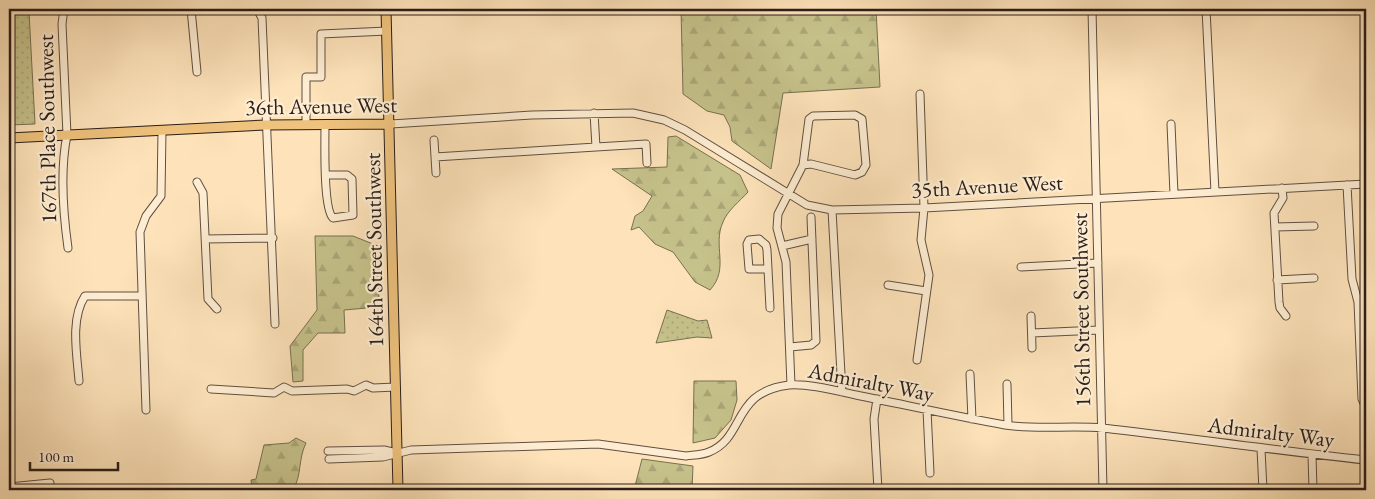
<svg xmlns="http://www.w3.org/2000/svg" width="1375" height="499" font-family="'EB Garamond',serif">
  <defs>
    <pattern id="grass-dots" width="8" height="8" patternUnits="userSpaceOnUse" patternTransform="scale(1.25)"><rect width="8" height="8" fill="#c6c28b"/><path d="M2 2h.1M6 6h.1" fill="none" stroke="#aaa677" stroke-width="1.8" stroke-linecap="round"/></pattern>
    <pattern id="forest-firs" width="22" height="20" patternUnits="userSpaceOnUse" patternTransform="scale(1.25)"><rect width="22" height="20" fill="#c6c28b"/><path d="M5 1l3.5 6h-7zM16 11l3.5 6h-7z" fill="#aaa677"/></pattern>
  </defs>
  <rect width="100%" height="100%" fill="#fee3ba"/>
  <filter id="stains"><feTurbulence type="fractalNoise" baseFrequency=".004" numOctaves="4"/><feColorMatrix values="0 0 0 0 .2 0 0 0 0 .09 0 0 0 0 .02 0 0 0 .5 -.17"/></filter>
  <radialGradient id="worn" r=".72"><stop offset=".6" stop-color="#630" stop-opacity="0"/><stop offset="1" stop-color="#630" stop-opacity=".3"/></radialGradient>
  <!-- grass -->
  <path fill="url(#grass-dots)" stroke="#787052" d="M9 9H31L32 12H29L35 124 9 125Z
    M667 310 698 321 707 320 712 338 697 337 656 343Z"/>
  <!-- forest -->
  <path fill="url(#forest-firs)" stroke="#787052" d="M681 9H876L880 87 783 93 771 169 732 141 730 127 724 115 707 111 683 94Z
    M676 136 740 175 748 192C740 201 727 211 723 222 712 246 730 268 710 290L695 282 673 252 655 244 639 227 631 230 635 216 643 211 652 196 612 169 667 167 668 137Z
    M315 236H353L378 246 379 307 344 310 345 333H318L303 350V381L293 382 290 346 317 310Z
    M694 381H736L737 400 731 420 715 438 693 443Z
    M296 438 306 443C298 459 302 475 293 490H252L251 480 256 479 264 445 289 443Z
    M642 459 693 466 692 490H634Z"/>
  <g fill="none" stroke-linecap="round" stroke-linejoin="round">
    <defs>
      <path id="minor" d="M64 9 62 24 67 135C60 170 63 212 68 248
        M191 9 197 72
        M257 9 262 18 275 324
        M1092 9 1103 490
        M1206 9 1215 192
        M391 124 532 115 633 113 664 120 685 130 807 205 832 210 924 208 1366 184
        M1171 124 1174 194
        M306 125V77H321V34L387 31
        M325 125C325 141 323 209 333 218L353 215 352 179 347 175H327
        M434 140 435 157
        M596 147 646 144 647 163
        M436 173 435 157 596 147 594 113
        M197 182 203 193 208 299 217 309
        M1347 185 1352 279 1358 302 1362 399 1366 407
        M1282 188 1283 198 1274 213 1279 302 1280 308 1286 316
        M9 197V200
        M832 210 842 392
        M1275 227 1314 226
        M205 239 273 238
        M782 246 812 239
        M1021 267 1098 263
        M767 269H749L747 244 749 240 759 239 766 245 767 250 770 308
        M1277 280 1314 278
        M888 285 926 291
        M1031 316 1032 348
        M1032 333 1099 330
        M790 347 811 345 816 341 811 217
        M917 360 929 275 921 240 924 208 920 94
        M970 374 972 419
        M79 381C77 355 70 319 85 296H141
        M1007 384 1008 425
        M791 385 786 262 777 228 778 214 803 165 809 119 813 116 855 115 862 119 866 165 862 172 855 175 811 164 803 165
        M211 389 274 393 284 387 292 391 347 389 354 391 366 385 373 388 396 387
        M877 399 874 419 878 490
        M146 410 140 232 146 216 161 196 162 130
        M927 410 930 473
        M1261 449 1263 490
        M328 451 384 450 397 453
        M1312 455 1313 490
        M329 459 383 457 411 450 598 444 686 456C693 455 702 455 709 452 746 437 731 392 789 385 807 383 838 391 856 395 906 405 955 416 1005 425 1037 430 1071 425 1103 428 1191 438 1278 451 1366 460
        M9 487 50 483"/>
      <path id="major" d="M386 9 398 490
        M9 138 266 125 391 124"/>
    </defs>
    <!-- minor casing -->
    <use href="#minor" stroke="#5f4f41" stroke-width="9"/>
    <!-- major casing -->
    <use href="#major" stroke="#2a1e19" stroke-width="11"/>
    <!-- minor -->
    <use href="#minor" stroke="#feedd2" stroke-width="7"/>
    <!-- major -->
    <use href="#major" stroke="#efc27d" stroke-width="9"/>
  </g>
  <g text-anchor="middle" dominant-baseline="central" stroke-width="4.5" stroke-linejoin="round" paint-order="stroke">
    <!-- street labels -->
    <g font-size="22" fill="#2a1e19" stroke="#feedd2">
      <text transform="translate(321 106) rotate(-1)">36th Avenue West</text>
      <text transform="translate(47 129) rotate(-91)">167th Place Southwest</text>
      <text transform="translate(987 186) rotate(-3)">35th Avenue West</text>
      <text transform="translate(374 250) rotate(-91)">164th Street Southwest</text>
      <text transform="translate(1081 310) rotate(-91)">156th Street Southwest</text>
      <text transform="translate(871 382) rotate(11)">Admiralty Way</text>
      <text transform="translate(1271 432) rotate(7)">Admiralty Way</text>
    </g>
  </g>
  <!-- margin -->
  <rect width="1375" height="499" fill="none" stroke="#fee3ba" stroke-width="30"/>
  <rect x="10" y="10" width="1355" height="479" fill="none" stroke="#2a1e19" stroke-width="2.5"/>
  <rect x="15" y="15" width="1345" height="469" fill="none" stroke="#2a1e19"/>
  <!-- scale -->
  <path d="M30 462v8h88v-8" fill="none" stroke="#2a1e19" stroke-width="2.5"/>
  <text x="38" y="462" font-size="15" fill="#2a1e19" stroke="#feedd2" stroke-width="4" paint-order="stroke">100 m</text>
  <rect width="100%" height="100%" filter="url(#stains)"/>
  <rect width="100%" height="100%" fill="url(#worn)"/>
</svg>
